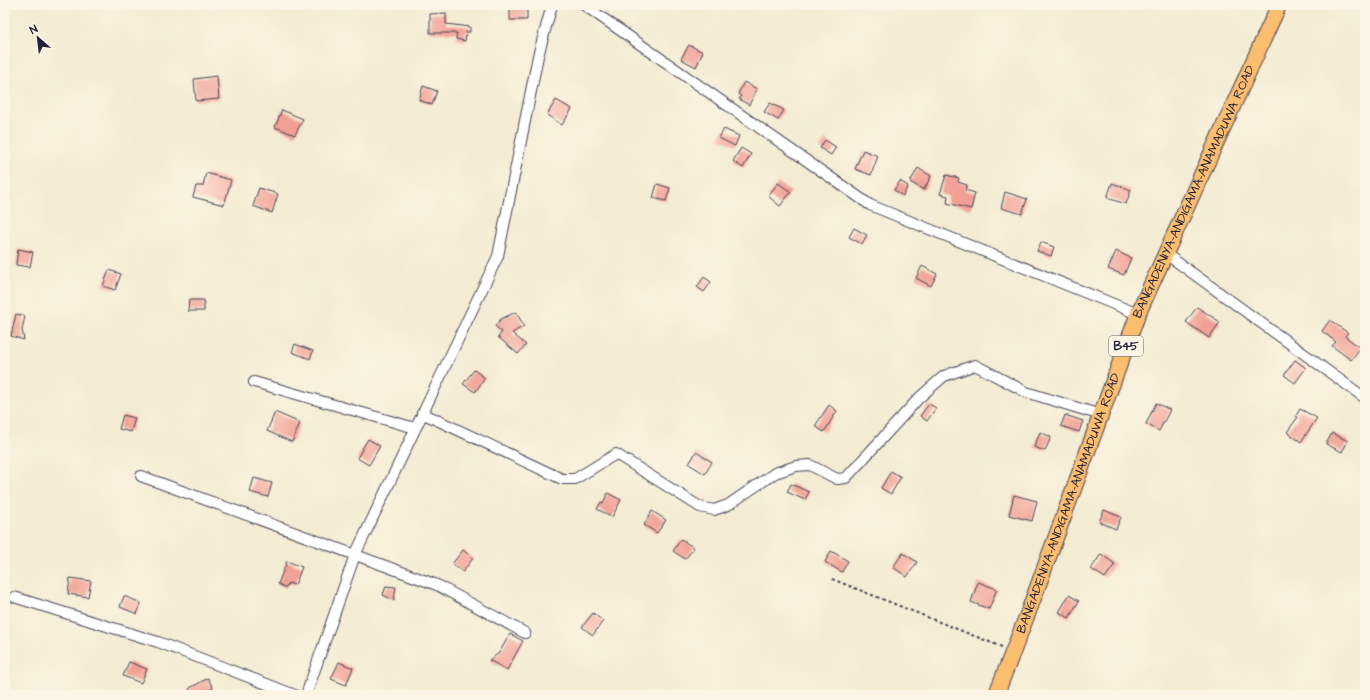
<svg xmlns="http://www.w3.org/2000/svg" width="1370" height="700" font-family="'Architects Daughter',sans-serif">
  <rect width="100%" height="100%" fill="#fcf5e5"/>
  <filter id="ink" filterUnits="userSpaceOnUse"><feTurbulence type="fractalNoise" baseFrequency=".025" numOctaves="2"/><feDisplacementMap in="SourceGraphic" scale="8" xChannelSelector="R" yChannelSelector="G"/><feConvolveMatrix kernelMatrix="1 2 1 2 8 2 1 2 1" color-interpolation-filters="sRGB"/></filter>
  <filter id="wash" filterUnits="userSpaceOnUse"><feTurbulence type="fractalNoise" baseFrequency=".012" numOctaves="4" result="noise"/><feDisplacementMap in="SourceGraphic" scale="16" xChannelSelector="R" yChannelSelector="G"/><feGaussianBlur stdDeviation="0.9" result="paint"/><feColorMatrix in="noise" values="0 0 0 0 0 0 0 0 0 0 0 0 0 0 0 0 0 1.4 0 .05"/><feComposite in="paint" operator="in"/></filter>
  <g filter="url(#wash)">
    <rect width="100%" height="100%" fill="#f3ebd2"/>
    <g id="blocks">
      <!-- building -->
      <path fill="#f2a096" d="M510 8H527V20H510Z
        M446 13V24L470 27V32H466L465 41 456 39 457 33H430V14Z
        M689 45 703 52 696 67 681 59Z
        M217 76 219 99 196 101 194 79Z
        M744 82 757 89 749 105 739 99 741 96 738 94Z
        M423 86 437 91 432 105 419 100Z
        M556 100 572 109 562 125 547 115Z
        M770 103 784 110 778 120 764 112Z
        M282 110 303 119 295 135 275 127Z
        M724 129 739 136 735 146 719 138Z
        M825 140 836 147 831 155 820 148Z
        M741 148 751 154 743 168 733 161Z
        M863 150 878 156 871 175 855 169Z
        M918 168 931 176 924 190 910 182Z
        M206 173 231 180 224 205 193 197 196 186H203Z
        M946 175 959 178 958 182 967 185 965 190 975 193 971 209 947 203 948 196 940 194Z
        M900 181 908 186 903 196 894 190Z
        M778 183 791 192 780 206 768 196Z
        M1112 183 1131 190 1126 204 1107 198Z
        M657 184 670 188 666 201 653 198Z
        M259 188 278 194 272 213 253 206Z
        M1005 192 1027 199 1022 214 1001 208Z
        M854 228 867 235 862 244 849 237Z
        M1041 242 1054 247 1051 256 1037 251Z
        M18 249 33 252 30 267 16 265Z
        M1116 251 1131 258 1124 275 1108 269Z
        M922 266 937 274 931 286 916 278Z
        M109 270 121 274 115 290 103 286Z
        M704 277 711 282 704 292 697 287Z
        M189 300H204V311H188Z
        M1197 307 1220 322 1209 338 1186 322Z
        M516 312 524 326 512 333 526 345 518 354 498 337 502 332 495 326 501 319Z
        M16 314 25 316 22 330 24 340 11 336Z
        M1330 320 1348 333 1345 336 1360 348 1351 360 1332 346 1336 342 1322 331Z
        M295 344 313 351 310 359 292 352Z
        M1295 360 1306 368 1295 383 1284 375Z
        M474 370 485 378 475 392 463 384Z
        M1156 403 1170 410 1159 431 1146 424Z
        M929 404 936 408 927 421 920 416Z
        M829 405 837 411 824 432 815 426Z
        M1300 409 1317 418 1301 442 1287 432 1298 417 1296 416Z
        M275 412 300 423 292 442 267 431Z
        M123 415 135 418 131 432 119 429Z
        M1065 415 1083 421 1079 432 1061 426Z
        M1040 432 1051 437 1045 451 1034 447Z
        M1332 433 1348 441 1342 452 1326 444Z
        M368 439 380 446 369 465 357 458Z
        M696 452 712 462 705 474 689 464Z
        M891 471 901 477 891 494 881 488Z
        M254 478 272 483 268 497 250 492Z
        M791 484 809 492 805 500 787 492Z
        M608 493 621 500 612 517 597 509 601 502 603 503Z
        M1014 495 1037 501 1032 521 1009 515Z
        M1104 510 1121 517 1116 529 1099 522Z
        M652 511 666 520 657 533 644 525Z
        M681 539 694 548 685 559 673 551Z
        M463 550 473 558 463 572 452 564Z
        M831 551 848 561 842 572 825 562Z
        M903 553 917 562 907 577 893 567Z
        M1101 554 1115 564 1105 578 1091 569Z
        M287 561 302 567 295 585 288 583 286 588 278 584Z
        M70 578 91 581 88 597 68 594Z
        M978 582 997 589 989 609 971 602Z
        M386 586 396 587 394 600 383 595Z
        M1069 595 1079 601 1069 618 1059 612Z
        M124 596 141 603 137 614 120 607Z
        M593 613 603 621 593 635 582 627Z
        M510 634 523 641 507 670 489 660 499 653Z
        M129 662 147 669 141 683 123 676Z
        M339 662 353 668 346 685 331 679Z
        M208 678 213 688 201 695H187L190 688Z"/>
    </g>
  </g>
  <g filter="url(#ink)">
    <use href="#blocks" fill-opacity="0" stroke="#414052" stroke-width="1"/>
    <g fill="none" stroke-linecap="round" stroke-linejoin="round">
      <defs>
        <path id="street" d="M584 5 870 205 1138 314
          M1166 254 1365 398
          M254 382 415 428
          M422 413 562 479H575L616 454 700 507 714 510 728 505 775 473 796 466 810 465 837 479 846 478 920 397 944 376 975 365 1026 392 1101 415
          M141 476 437 585 525 633
          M14 597 158 642 295 695
          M306 695 355 555 498 256 538 56 552 5"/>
        <g id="primary">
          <path id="s1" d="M996 695 1028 613 1138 314 1279 5"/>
        </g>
      </defs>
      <!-- street casing -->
      <use href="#street" stroke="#414052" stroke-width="12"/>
      <!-- primary casing -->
      <use href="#primary" stroke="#414052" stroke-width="17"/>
      <!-- path -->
      <path stroke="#414052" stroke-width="2" stroke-dasharray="3 3" stroke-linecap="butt" d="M832 579 1002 647"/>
      <!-- street -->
      <use href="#street" stroke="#fff" stroke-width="10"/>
      <!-- primary -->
      <use href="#primary" stroke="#fbbd6e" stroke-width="15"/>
    </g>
  </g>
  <g text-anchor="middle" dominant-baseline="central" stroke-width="3.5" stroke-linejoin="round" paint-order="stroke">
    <!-- shield labels -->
    <rect fill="#fcf5e5" stroke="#63616e" stroke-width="1" x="1109" y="336" width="34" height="20" rx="3"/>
    <g font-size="12" font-weight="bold" fill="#22223b">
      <text x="1126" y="346">B45</text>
    </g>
    <!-- street labels -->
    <g font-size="13" fill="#22223b" stroke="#fcf5e5">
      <text stroke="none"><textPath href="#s1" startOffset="541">BANGADENIYA-ANDIGAMA-ANAMADUWA ROAD</textPath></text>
      <text stroke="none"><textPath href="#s1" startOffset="205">BANGADENIYA-ANDIGAMA-ANAMADUWA ROAD</textPath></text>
    </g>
  </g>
  <!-- margin -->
  <rect width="1370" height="700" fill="none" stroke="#fcf5e5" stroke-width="20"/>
  <!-- north arrow -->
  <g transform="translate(38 38) rotate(332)" stroke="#fcf5e5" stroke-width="3" paint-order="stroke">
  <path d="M0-3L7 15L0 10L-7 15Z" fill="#22223b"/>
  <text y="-6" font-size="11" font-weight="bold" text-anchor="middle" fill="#22223b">N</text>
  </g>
</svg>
